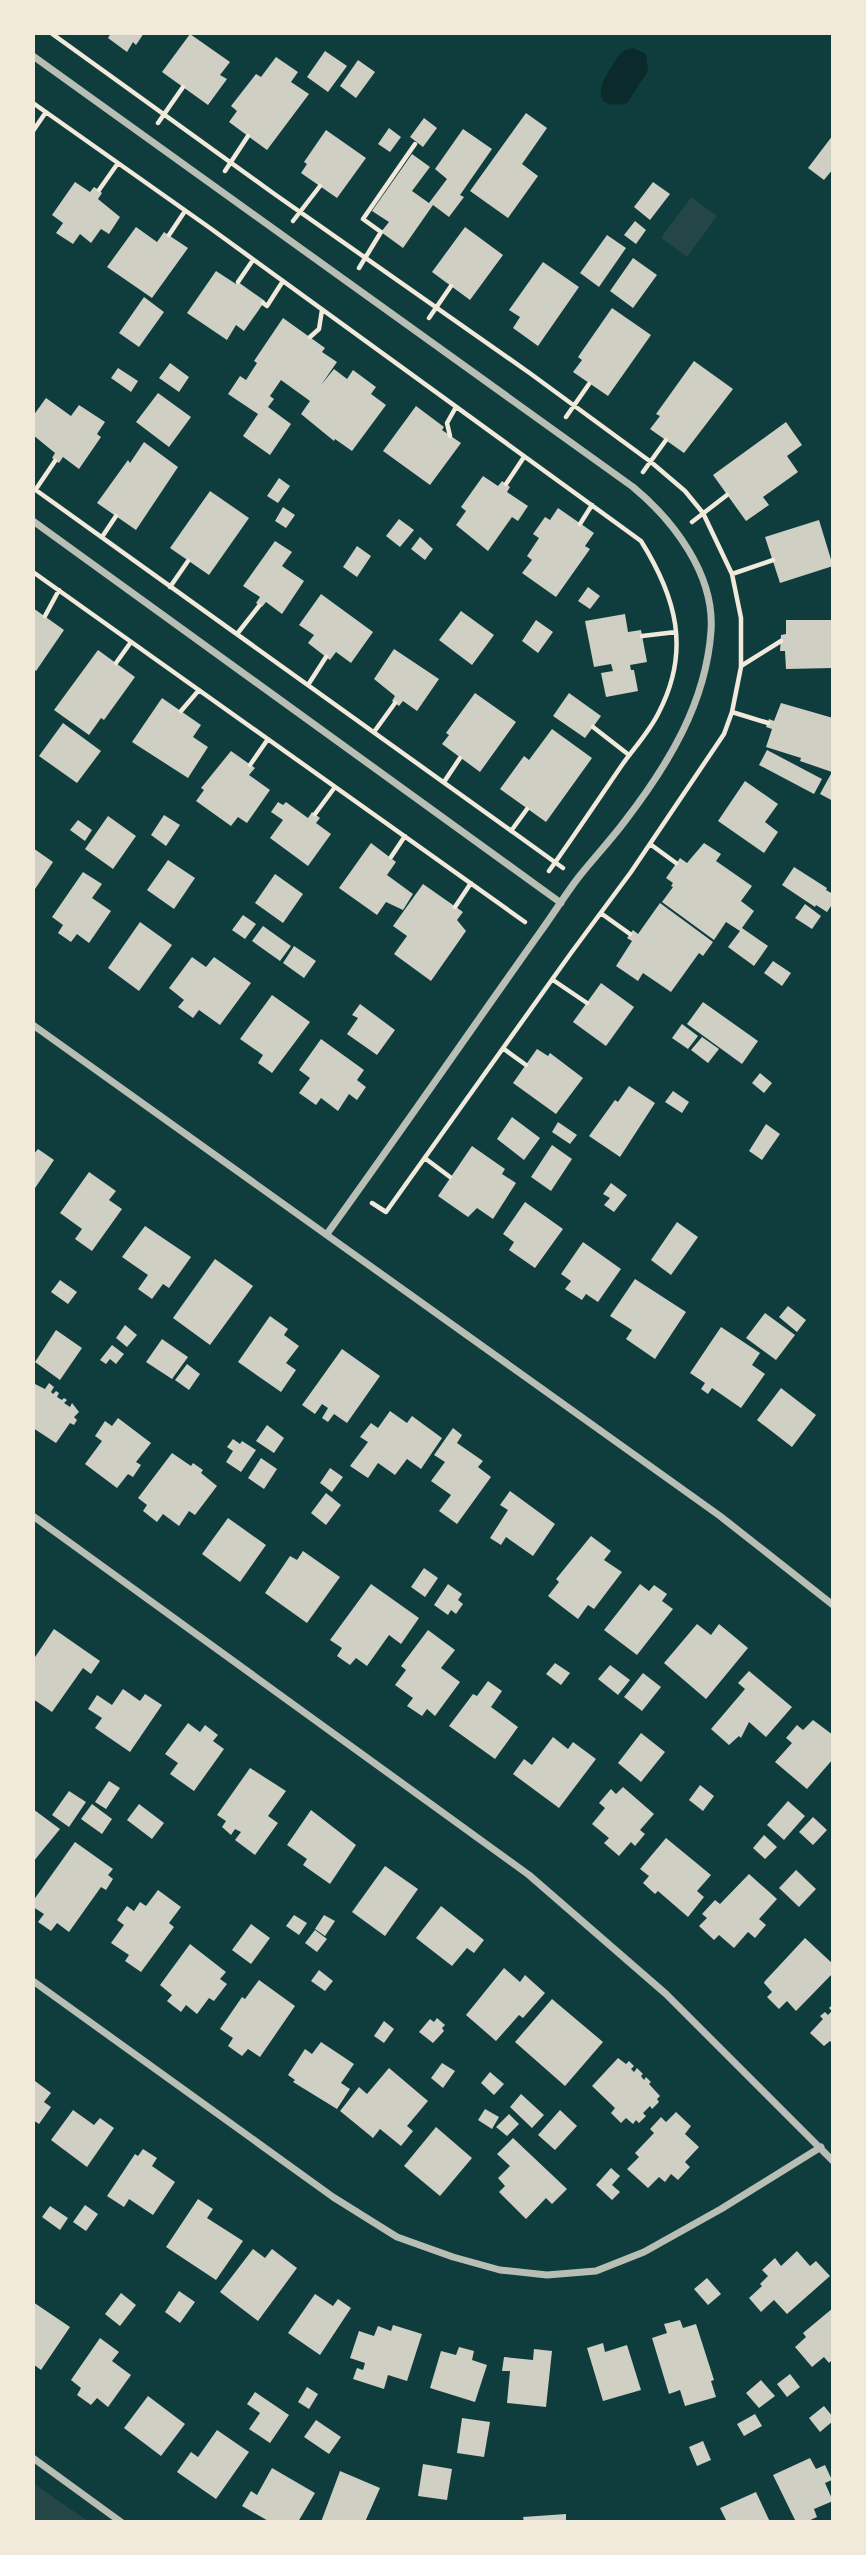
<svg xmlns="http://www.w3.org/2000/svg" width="866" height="2555" font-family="'Roboto Condensed',sans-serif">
  <rect width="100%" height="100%" fill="#0f3d3e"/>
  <!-- green -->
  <path fill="#244646" d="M691 197 717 216 687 257 661 238Z
    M33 2483 89 2522H33Z"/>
  <!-- water -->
  <path fill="#0a2a2b" d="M633 48 646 54 648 71 627 103C591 111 598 86 612 66 615 62 618 55 622 52 625 50 629 49 633 48Z"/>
  <!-- building -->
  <path fill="#cfcfc3" d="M111 33H144L136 45 133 42 127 52 108 38Z
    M190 34 230 62 220 75 227 79 208 105 162 72Z
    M325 51 347 66 328 92 307 77Z
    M276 57 298 72 291 82 309 94 267 150 229 122 237 111 231 106 256 74 261 77Z
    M358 60 375 72 356 98 340 86Z
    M526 113 547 128 522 164 538 176 508 218 470 191Z
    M424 118 437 128 423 147 410 137Z
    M389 128 401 137 390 152 378 144Z
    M463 129 492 149 460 195 464 197 449 217 433 205 403 248 381 232 389 222 372 211 412 154 430 167 412 191 429 203 447 179 435 169Z
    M326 130 366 158 337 198 301 173 307 164 304 162Z
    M833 135V169L824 180 808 168Z
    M75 182 90 192 94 187 99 190 102 193 98 199 120 217 109 234 101 229 91 243 80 234 73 244 56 233 63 223 52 215Z
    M653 182 670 194 650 220 634 207Z
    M635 221 646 230 636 244 624 235Z
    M136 227 157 242 164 232 188 248 152 298 107 267Z
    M465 227 503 255 470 300 432 272Z
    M607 235 626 248 599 287 580 273Z
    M633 258 657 275 633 308 610 291Z
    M543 262 579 287 538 346 513 328 520 317 509 310Z
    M216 271 236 284 238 282 265 301 244 331 236 325 227 340 187 313Z
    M144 297 164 312 139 347 119 333Z
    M612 308 651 335 608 396 573 372 582 360 578 357Z
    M283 318 325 348 322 352 337 362 321 385 334 369 347 379 353 370 376 387 371 394 386 405 352 451 335 439 334 441 301 414 310 401 281 380 270 396 274 399 268 407 291 424 270 455 243 436 258 414 228 394 240 376 246 380 257 363 254 361Z
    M694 361 733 389 684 453 650 429 660 416 656 414Z
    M170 363 189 377 179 392 159 378Z
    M118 368 138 381 131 392 111 378Z
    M158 393 191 417 169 447 136 422Z
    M46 398 71 416 79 405 105 422 97 434 101 437 79 469 63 457 59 463 52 458 55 453 33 435V416Z
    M416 406 444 427 442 430 461 443 430 485 383 451Z
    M786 422 802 445 787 456 798 472 763 497 769 505 746 521 713 475Z
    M144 442 178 467 136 530 97 503 128 460 130 463Z
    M483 476 498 486 502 481 510 487 507 492 528 506 518 521 512 517 488 551 456 525 466 511 461 507Z
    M279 478 290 486 278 503 267 496Z
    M210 491 249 518 209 575 170 548Z
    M283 507 295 515 286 528 275 521Z
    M558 508 594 533 585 546 590 549 556 597 522 573 532 560 527 556 539 538 533 534 545 517 550 520Z
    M399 519 414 530 400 547 386 536Z
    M819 520 833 566 780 583 765 537Z
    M420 537 433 549 425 560 411 549Z
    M275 541 292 552 282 566 304 581 282 614 266 602 262 607 256 603 260 597 243 586Z
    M357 546 371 556 357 577 343 567Z
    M588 587 600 596 590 609 578 601Z
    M321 594 373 632 351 663 336 652 330 660 326 657 308 643 314 635 299 625Z
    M33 608 64 630 36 671 33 669Z
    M461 611 494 635 472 665 439 640Z
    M625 614 628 632 641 630 647 662 630 665 631 670H634L638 691 606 697 601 673 613 671 611 664 594 667 585 621Z
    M536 620 553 632 538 653 522 641Z
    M786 620H833V668L786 669 785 651H780L781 635 786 634Z
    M394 649 439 679 417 711 403 701 399 706 395 703 392 701 395 696 374 679Z
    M98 650 135 677 104 720 101 718 89 735 54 710Z
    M475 693 516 722 480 772 442 744 449 735 446 733Z
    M569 693 601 716 585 738 553 716Z
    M162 698 201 725 193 737 208 747 188 778 132 742Z
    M781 703 833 718V801L820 794 832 772 800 761 801 758 766 747 772 729 766 727 769 719 774 721Z
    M63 723 101 751 77 783 39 756Z
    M552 729 592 758 546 822 500 789 524 756 529 760Z
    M767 750 822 779 814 794 759 765Z
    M231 751 255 768 249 775 270 790 247 823 238 817 231 826 196 801 204 790 201 788Z
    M745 781 778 804 765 822 778 832 764 853 718 821Z
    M278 802 283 805 286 802 308 818 312 812 320 818 316 823 331 834 308 866 270 838 283 820 271 812Z
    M164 815 180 825 166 846 151 835Z
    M108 816 136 836 113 869 85 849Z
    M78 820 92 830 85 841 70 830Z
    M371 843 396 862 387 875 413 894 403 910 386 902 377 915 339 888Z
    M704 843 721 854 716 861 752 886 741 901 754 911 742 928 768 946 754 966 728 947 740 931 726 922 714 940 662 902 673 887 671 886 673 883 666 878 680 858 687 863Z
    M33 848 53 862 33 892Z
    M168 860 195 878 174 909 147 890Z
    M794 867 827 888 826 890 833 894V903L827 912 816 905 815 907 782 885Z
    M83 872 102 884 92 898 111 911 89 943 77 934 71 942 58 933 63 925 52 917Z
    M275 874 303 894 283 923 255 903Z
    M423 884 463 912 457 920 466 931 431 981 394 954 407 936 393 926Z
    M660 903 713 942 703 956 699 953 671 992 643 973 638 981 616 966 632 941 627 938 633 930 638 934Z
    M805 904 821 916 812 929 795 918Z
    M243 915 256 924 245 939 232 930Z
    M140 922 172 945 139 991 108 968Z
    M263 926 291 946 280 961 252 941Z
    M294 946 316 961 304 978 283 963Z
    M192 957 206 967 214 957 251 983 220 1025 199 1010 193 1018 178 1007 184 1000 169 988Z
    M773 961 791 973 782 986 764 973Z
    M601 983 634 1007 606 1046 573 1022Z
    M272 995 310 1022 272 1073 258 1063 263 1055 240 1039Z
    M703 1002 758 1041 742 1064 687 1024Z
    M360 1004 395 1030 377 1055 347 1034 358 1018 352 1015Z
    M682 1024 698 1036 688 1049 672 1038Z
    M702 1037 719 1049 708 1063 691 1050Z
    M321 1039 364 1070 357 1080 366 1087 357 1100 349 1094 338 1111 321 1098 316 1105 299 1093 310 1078 299 1070Z
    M537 1049 548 1056 550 1053 583 1078 556 1114 513 1083Z
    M760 1073 772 1083 764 1093 752 1083Z
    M629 1086 655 1103 620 1157 589 1136 615 1100 618 1102Z
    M673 1091 689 1102 682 1113 665 1102Z
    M512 1117 540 1138 524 1160 497 1139Z
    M558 1122 577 1135 570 1144 552 1132Z
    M766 1124 780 1134 762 1160 749 1151Z
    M552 1145 572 1159 551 1191 531 1177Z
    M472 1146 505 1169 502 1174 516 1183 493 1219 477 1208 468 1217 438 1196Z
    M38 1149 54 1160 33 1191V1155Z
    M89 1172 116 1191 109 1200 122 1209 92 1251 75 1239 82 1229 60 1213Z
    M611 1183 627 1195 614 1212 604 1205 610 1198 603 1194Z
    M525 1202 563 1229 535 1268 509 1250 514 1242 503 1234Z
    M677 1222 698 1237 671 1275 651 1260Z
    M145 1226 191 1257 169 1288 163 1284 152 1299 138 1289 148 1275 122 1257Z
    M583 1242 621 1269 598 1302 586 1294 582 1300 565 1289 571 1281 561 1274Z
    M215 1259 253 1286 210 1345 173 1318Z
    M635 1279 686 1312 655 1359 626 1339 632 1330 610 1316Z
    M60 1280 77 1292 68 1304 51 1292Z
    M788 1306 806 1320 797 1332 779 1317Z
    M765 1313 795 1335 776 1360 746 1338Z
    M270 1316 288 1329 284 1335 299 1346 286 1363 296 1370 281 1392 238 1362Z
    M125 1325 137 1335 127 1347 116 1338Z
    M721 1327 760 1353 752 1365 765 1374 741 1408 712 1388 708 1394 701 1389 705 1383 690 1373Z
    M56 1330 82 1348 60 1380 35 1362Z
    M162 1339 188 1357 172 1379 146 1362Z
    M112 1345 124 1354 116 1364 110 1359 106 1364 100 1360Z
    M342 1349 380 1376 347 1423 334 1414 328 1422 322 1418 328 1408 322 1404 315 1414 302 1405Z
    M187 1364 200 1374 189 1390 175 1380Z
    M33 1383 45 1389 49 1383 54 1387 51 1392 53 1394 56 1391 59 1393 57 1397 62 1400 64 1398 67 1400 64 1403 70 1407 72 1403 79 1412 74 1417 77 1420 74 1425 70 1423 56 1443 33 1428Z
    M781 1388 816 1415 792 1447 757 1420Z
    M390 1411 407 1423 412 1416 442 1438 421 1469 407 1459 395 1475 378 1463 368 1478 350 1466 368 1442 360 1437 371 1423 378 1428Z
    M118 1418 151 1443 136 1462 141 1465 133 1477 128 1474 117 1488 85 1464 102 1441 95 1436 105 1421 112 1426Z
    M267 1425 284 1438 274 1453 256 1441Z
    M453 1428 462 1435 457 1443 483 1461 478 1467 491 1477 457 1524 439 1511 451 1495 431 1481 445 1462 434 1455Z
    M233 1439 240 1444 242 1441 256 1450 241 1472 226 1462 233 1451 227 1447Z
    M172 1453 191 1466 193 1463 203 1470 201 1473 217 1486 195 1515 189 1511 179 1526 163 1514 157 1522 143 1511 147 1505 138 1498Z
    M261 1458 277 1469 264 1489 248 1478Z
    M330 1468 343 1477 332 1492 320 1483Z
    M510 1491 555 1524 533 1556 506 1537 501 1545 490 1538 508 1510 500 1505Z
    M326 1493 341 1505 326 1525 311 1513Z
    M228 1518 266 1545 240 1582 202 1554Z
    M591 1536 611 1551 604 1560 622 1572 594 1609 588 1605 578 1619 548 1596 559 1582 556 1579Z
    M303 1551 340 1577 307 1623 265 1593 290 1556 297 1560Z
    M424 1568 438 1578 425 1597 411 1587Z
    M371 1584 419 1618 401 1644 389 1635 367 1666 356 1658 350 1665 337 1656 342 1648 330 1640Z
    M448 1584 462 1594 458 1600 463 1604 456 1614 451 1610 448 1615 434 1605Z
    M640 1584 649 1591 654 1585 667 1594 662 1601 673 1609 637 1655 604 1630Z
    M697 1624 711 1635 719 1624 748 1648 706 1699 664 1663Z
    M54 1629 100 1661 91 1674 83 1668 52 1712 33 1699V1660Z
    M428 1630 455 1650 441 1668 460 1682 435 1716 427 1709 422 1716 407 1706 413 1698 395 1685 406 1670 401 1666Z
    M555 1663 570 1673 561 1685 546 1674Z
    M610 1665 630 1680 618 1695 598 1679Z
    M749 1671 792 1707 766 1737 749 1722 741 1738 739 1736 729 1745 711 1729 745 1689 738 1683Z
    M643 1673 661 1687 642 1711 624 1697Z
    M488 1681 502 1691 491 1707 518 1727 495 1759 449 1726 473 1694 477 1696Z
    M123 1689 140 1701 145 1694 162 1705 130 1752 95 1728 102 1718 88 1709 97 1695 112 1705Z
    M813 1720 833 1735V1759L807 1789 775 1762 792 1743 786 1738 797 1725 803 1730Z
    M188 1723 200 1732 205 1725 218 1735 213 1741 224 1749 194 1791 170 1774 178 1763 165 1754Z
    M641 1733 665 1752 641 1782 618 1763Z
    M553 1737 568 1749 573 1742 596 1759 559 1808 513 1774 524 1759 532 1765Z
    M250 1768 286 1791 268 1816 278 1823 255 1855 235 1840 241 1832 235 1829 231 1835 222 1827 226 1821 217 1815Z
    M109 1781 120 1788 106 1809 95 1802Z
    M700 1785 714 1796 703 1811 689 1800Z
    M623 1787 654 1814 640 1830 645 1834 635 1846 631 1842 619 1856 604 1843 609 1838 592 1824 605 1808 599 1803 611 1789 616 1794Z
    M69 1791 86 1802 69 1827 52 1815Z
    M788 1801 805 1816 784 1840 767 1825Z
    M92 1804 112 1819 102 1834 81 1819Z
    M139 1804 164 1823 152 1839 127 1820Z
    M33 1809 60 1829 33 1862Z
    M311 1810 356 1845 330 1884 303 1865 307 1859 287 1845Z
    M813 1817 827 1830 813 1845 799 1832Z
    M764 1835 777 1847 765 1859 753 1848Z
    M666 1838 711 1875 697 1891 704 1897 688 1917 658 1891 655 1894 643 1883 649 1876 640 1869Z
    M75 1842 113 1869 108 1875 113 1879 106 1890 101 1887 69 1932 57 1923 51 1931 38 1922 44 1914 33 1907V1901Z
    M385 1866 418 1889 385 1936 352 1912Z
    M796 1870 816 1889 799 1907 779 1888Z
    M749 1874 777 1899 759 1919 766 1925 755 1938 748 1932 734 1948 719 1935 714 1940 699 1926 707 1918 702 1914 715 1900 720 1904Z
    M158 1890 181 1907 169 1923 174 1927 141 1972 125 1961 129 1955 111 1943 124 1925 117 1920 127 1906 134 1911 140 1902 146 1906Z
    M441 1906 484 1940 474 1953 467 1948 452 1966 416 1938Z
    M294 1915 307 1923 299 1935 286 1926Z
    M324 1915 335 1921 325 1936 315 1929Z
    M251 1924 270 1938 251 1964 232 1950Z
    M315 1930 327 1939 317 1952 305 1943Z
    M805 1938 833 1964V1973L796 2011 787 2001 779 2009 767 1997 772 1992 764 1983 765 1981Z
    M190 1944 226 1972 220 1979 227 1984 214 2001 209 1998 197 2014 186 2005 181 2012 167 2001 172 1995 160 1985Z
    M504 1968 520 1982 525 1975 545 1993 523 2018 519 2015 496 2041 466 2015Z
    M319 1970 333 1981 325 1991 311 1981Z
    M259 1980 295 2006 260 2057 248 2049 242 2056 228 2046 233 2038 220 2029 242 1997 245 1999Z
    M552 1999 603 2042 565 2086 515 2042Z
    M833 2004V2044L830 2041 824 2046 810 2033 823 2019 820 2016 825 2012 828 2015 832 2011 829 2008Z
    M437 2018 445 2025 442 2028 444 2031 433 2043 419 2032 430 2019 434 2022Z
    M384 2021 394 2029 384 2043 374 2036Z
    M321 2042 354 2064 341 2083 350 2089 337 2109 293 2082 295 2080 288 2075 305 2049 312 2054Z
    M618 2058 626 2064 629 2061 634 2066 631 2069 634 2072 637 2068 643 2074 641 2076 644 2080 646 2077 651 2082 649 2084 660 2096 657 2099 659 2102 652 2109 650 2106 643 2113 646 2116 639 2123 636 2120 633 2124 626 2118 621 2123 611 2113 615 2108 592 2086Z
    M442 2063 455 2071 443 2088 431 2078Z
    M389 2068 428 2101 407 2126 413 2131 401 2146 380 2129 373 2138 340 2111 359 2087 367 2094Z
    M490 2072 504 2084 494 2095 481 2083Z
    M35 2081 51 2093 44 2102 51 2107 39 2124 33 2120V2084Z
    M521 2094 544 2115 532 2128 510 2107Z
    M485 2109 499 2117 492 2129 478 2120Z
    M73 2110 94 2125 100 2118 114 2128 87 2167 51 2140Z
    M560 2110 577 2126 555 2150 538 2135Z
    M676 2112 691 2126 685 2134 699 2147 685 2162 690 2167 678 2180 671 2174 665 2182 659 2177 648 2188 627 2169 639 2157 635 2153 654 2133 650 2129 661 2117 666 2122Z
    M509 2114 519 2124 507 2136 496 2127Z
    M436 2127 472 2158 440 2196 404 2166Z
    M513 2138 567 2189 552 2204 546 2198 526 2219 499 2192 505 2186 498 2178 510 2166 497 2154Z
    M143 2149 157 2158 152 2166 175 2182 153 2215 129 2199 124 2207 107 2196 135 2154 138 2156Z
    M611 2168 620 2176 612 2185 620 2192 612 2200 596 2185Z
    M198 2199 213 2209 207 2218 243 2241 216 2280 166 2247Z
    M85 2205 98 2214 86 2231 73 2222Z
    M50 2206 68 2218 60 2230 42 2217Z
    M253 2249 265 2258 272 2249 297 2268 258 2321 220 2292Z
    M797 2251 810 2266 816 2261 830 2276 787 2314 774 2300 761 2312 749 2298 762 2286 760 2284 768 2276 762 2270 775 2258 781 2266Z
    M707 2278 721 2294 708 2305 694 2289Z
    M179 2291 195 2302 180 2323 165 2312Z
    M121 2293 136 2305 120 2326 105 2314Z
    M315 2294 333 2306 338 2299 351 2308 320 2355 288 2333Z
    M33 2302 70 2327 41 2370 33 2364Z
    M833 2308V2359L829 2363 824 2357 812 2367 795 2347 806 2337 803 2333Z
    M680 2320 683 2328 696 2324 714 2380 711 2381 716 2397 685 2406 680 2390 669 2394 652 2338 667 2333 664 2324Z
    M393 2325 422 2334 407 2381 388 2375 384 2389 353 2379 357 2368 363 2370 365 2363 350 2358 359 2331 374 2336 378 2326 391 2331Z
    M100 2338 119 2352 112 2361 131 2375 108 2407 97 2398 91 2405 77 2395 81 2388 71 2380Z
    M603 2343 605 2352 627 2345 641 2390 603 2401 587 2348Z
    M459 2347 474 2351 472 2360 487 2365 475 2402 430 2388 441 2351 456 2355Z
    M534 2349 552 2351 546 2407 507 2403 510 2371H502L504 2357 533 2360Z
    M790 2374 800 2387 787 2397 777 2384Z
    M761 2380 775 2396 759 2408 746 2393Z
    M307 2387 318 2394 309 2409 298 2402Z
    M255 2392 289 2415 270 2443 249 2429 260 2413 247 2404Z
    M148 2396 185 2424 161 2456 124 2428Z
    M824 2406 833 2417V2421L820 2432 809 2418Z
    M755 2414 762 2426 744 2436 737 2424Z
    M462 2418 490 2422 484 2457 457 2453Z
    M316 2420 341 2437 329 2454 304 2437Z
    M217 2430 249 2452 216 2499 177 2472 191 2452 198 2457Z
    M703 2441 711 2460 697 2466 689 2447Z
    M810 2458 816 2469 825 2465 832 2480 825 2483 833 2501 814 2509 817 2517 806 2522H796L773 2475Z
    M423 2464 452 2469 447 2500 418 2496Z
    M272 2468 315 2493 298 2522H270L242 2506 251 2491 257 2495Z
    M340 2471 380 2488 365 2522H321Z
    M756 2492 770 2522H727L720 2508Z
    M566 2514V2522H524L523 2517Z"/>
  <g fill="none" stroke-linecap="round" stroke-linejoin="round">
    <!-- path -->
    <path stroke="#f1e9da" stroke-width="4.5" d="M51 33 273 193 531 374 651 462 685 491 703 513 732 574 741 618V667L732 712 724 734 631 872 571 953 386 1212 372 1203
      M33 103 210 228 641 541C676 597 691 650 659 712 650 731 634 748 622 765 598 800 574 836 549 871
      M158 123 183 87
      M33 131 46 112
      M225 171 248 136
      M99 190 118 163
      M293 221 320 186
      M169 235 185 211
      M359 268 381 232 363 219 415 144
      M238 282 253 260
      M263 303 267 306 283 281
      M429 318 451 286
      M310 337 319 329 322 310
      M566 417 589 384
      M450 436 447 423 456 407
      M643 472 666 440
      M506 484 524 457
      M33 488 563 868
      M36 489 55 461
      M692 522 727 495
      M580 524 592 505
      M102 537 116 516
      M33 572 525 922
      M732 574 773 560
      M170 587 188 561
      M45 616 59 590
      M237 634 259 606
      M642 636 676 632
      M116 663 131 642
      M741 666 781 641
      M308 685 326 657
      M181 711 199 690
      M732 712 768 723
      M593 727 629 755
      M374 732 395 703
      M250 765 268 739
      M444 782 460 758
      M315 814 335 787
      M511 831 527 809
      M650 844 676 863
      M391 857 405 836
      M455 907 471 883
      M602 914 630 934
      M553 980 587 1003
      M504 1049 526 1065
      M426 1159 450 1177"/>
    <!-- minor -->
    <path stroke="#b8beb3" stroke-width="7" d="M33 56 633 487C674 521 715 575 711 631 706 703 668 765 625 821 610 841 593 859 578 878 565 895 554 913 541 931 470 1031 400 1133 327 1234
      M33 521 561 903
      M33 1025 720 1516 833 1605
      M33 1516 529 1875 666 1994 833 2161
      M33 1981 333 2197 397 2237 453 2257 500 2270 547 2275 596 2271 644 2252 721 2209 821 2147
      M33 2458 121 2522"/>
  </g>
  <!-- border -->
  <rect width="866" height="2555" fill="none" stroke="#f1e9da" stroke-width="70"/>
</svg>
